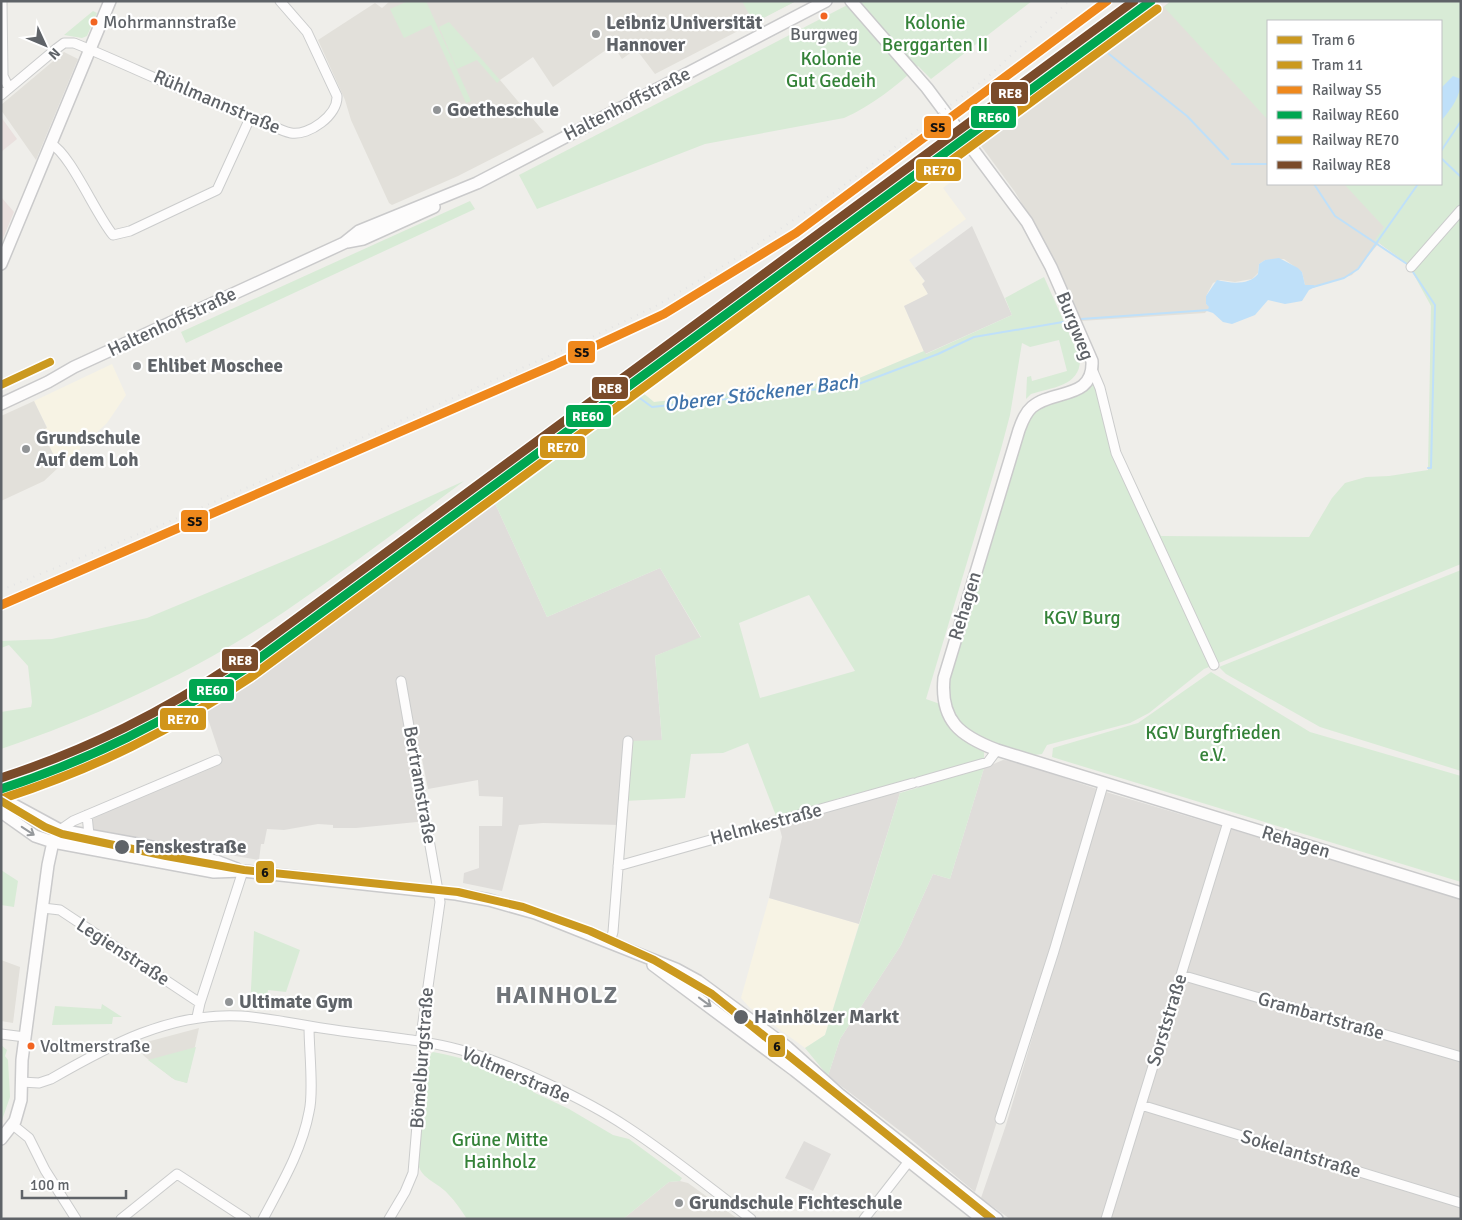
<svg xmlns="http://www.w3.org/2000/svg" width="1462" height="1220" font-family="Signika,sans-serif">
  <rect width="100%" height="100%" fill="#efeeea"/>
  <!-- commercial -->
  <path fill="#f7f3e4" d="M960 146 965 152 953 162 961 174 943 188 966 219 909 260 925 282 928 292 926 296 904 306 924 351 857 379 654 402 637 388Z
    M112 364 126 395 107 423 81 447 78 452 59 467 42 430 47 427 34 401Z
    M769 898 859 924 825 1035 805 1048 749 1007 741 998Z"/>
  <!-- industrial -->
  <path fill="#dfddda" d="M972 226 1012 315 925 354 904 306 928 294 922 284 925 281 915 268Z
    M493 499 547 617 660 568 701 638 655 656 662 741H628L620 825 543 823 519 825 502 891 463 883 464 873 479 868V826H502L503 797 479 796 478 780 428 789 420 749 414 751 427 821 356 828H333V825L318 824 284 830 267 829 264 844H261L259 860 123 837 96 831 92 828 91 822 96 814 221 758 204 707 321 628Z
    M1003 760 1014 761 1100 790 975 1192 908 1137 828 1076 840 1039 901 945 933 874 950 879 984 768Z
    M1106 792 1461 898V1219H1010L981 1198 1006 1125Z
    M900 793 859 924 769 898 782 837 778 821 877 794Z
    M804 1141 831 1154 813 1191 785 1178Z"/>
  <!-- education -->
  <path fill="#e2e0da" d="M390 1H796L655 74 636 49 622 59 613 45 553 87 533 57 500 80 544 132 458 176 392 205 389 203 351 120 345 100 318 40 375 3 382 8Z
    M1171 1H1461L1441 21H1268V184H1421L1408 264 1379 243 1352 275 1315 287 1313 285H1305L1302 272 1284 259 1265 260 1259 264 1258 273 1252 279 1235 282 1220 280 1213 283 1206 296V304L1210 307 1205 313 1081 321 1044 240 1015 192 979 143Z
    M64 52 78 59 36 160 1 110V105Z
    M34 401 47 428 42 430 59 467 44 481 1 501V416Z
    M1 960 20 967 13 1023 1 1021Z
    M199 1028 187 1083 172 1078 144 1056 139 1050 143 1043Z
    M680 1181 688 1183 738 1219H623L669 1182Z"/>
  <!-- medical -->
  <path fill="#eae0de" d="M1 117 17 139 1 152Z
    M1 197 14 212 1 243Z"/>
  <!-- green -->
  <path fill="#d8ebd6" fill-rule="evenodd" d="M408 1H426L471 101 466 103 431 25 404 38 390 9Z
    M742 1H796L754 23Z
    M855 1H1032L931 79 918 66C895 87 873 105 844 118L705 144 537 209 519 175Z
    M1171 1H1461V564L1204 669 1149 713 1130 723 1047 745 1042 754 1019 757 955 726 943 693 1025 415 1069 393 1091 369 1119 451 1161 536 1309 537 1332 498 1345 483 1366 477 1389 476 1428 470 1431 306 1408 264 1375 240 1384 227 1344 184H1441V21H1268V120L1164 7Z
    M93 11 97 13 87 36 82 38 64 35Z
    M449 22 500 80 497 83 477 60 457 69 439 27Z
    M470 201 475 209 186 343 181 332Z
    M1044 277 1080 358C1081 387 1051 387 1031 394L1026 399 1027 377 1031 376 1032 381 1067 371 1059 340 1030 347 1022 343 1010 415 1001 449 926 699 940 704C952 729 957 739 984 752V761L839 798 778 821 748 743 723 753 691 754 685 798 624 801 628 741 662 740 655 656 701 637 660 568 547 617 493 499 637 388 654 402 857 379 924 351 926 354 1012 315 1005 298ZM809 595 855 671 760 698 739 623Z
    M464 481C405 525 347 569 287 610 199 670 101 715 1 749V712L31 707 32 702 28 666 9 645 1 648V641L52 639 147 618 325 544Z
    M1461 570V771L1320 727 1226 674 1219 667Z
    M1211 672 1310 732 1461 776V882L1052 757 1053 748 1138 723Z
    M984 768 950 879 933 874 901 945 840 1039 828 1076 805 1048 825 1035 900 793Z
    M1 870 18 881 14 907 1 905Z
    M254 931 300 950 286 992 268 990 266 1010 250 1008Z
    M102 1004 122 1017H113L112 1024 52 1025 55 1006 101 1009Z
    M1 1045 7 1050 5 1056 8 1060 10 1097 1 1123Z
    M196 1047 187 1083 175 1080 148 1060Z
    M433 1052C469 1059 501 1069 534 1086L533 1092 569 1109 613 1135 629 1139 682 1178 680 1181 669 1182 623 1219H467C461 1210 455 1201 448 1194 438 1182 422 1180 418 1164L427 1057Z"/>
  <!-- water -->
  <path fill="#bfe0f9" d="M1453 76 1461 79C1461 96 1452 108 1441 121V88Z
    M1279 258 1298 268 1302 272 1305 285H1314L1315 287 1309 290 1302 301 1285 304 1268 300 1255 315 1232 324 1223 322 1213 313 1207 311 1209 307 1206 304V296L1217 280C1230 283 1248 286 1258 274L1259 264 1265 260Z"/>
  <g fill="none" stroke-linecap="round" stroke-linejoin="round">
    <!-- stream -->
    <path stroke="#bfe0f9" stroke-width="2" d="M1109 54 1187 116 1228 159
      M1441 151 1461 121
      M1441 158 1461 177
      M1232 164H1268
      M1314 184 1335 216 1407 264
      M1413 272 1435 305 1431 468H1428
      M1313 287 1344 278 1358 269 1418 184
      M1081 319 1209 310
      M633 396H637L652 407 856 385 938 354 974 337 1063 322"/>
    <defs>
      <path id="street" d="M2 1 3 76 9 88
        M1 95 56 49 64 43H74C136 68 196 99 259 120 270 124 280 131 291 133 309 136 338 115 337 96L307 32 280 1
        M51 144C70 153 96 215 113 235L130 231 217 190 250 118
        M1411 267 1461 210
        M1092 369 1100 388 1116 453 1214 665
        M918 782 988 762 997 750
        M87 815 89 835
        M60 830 73 821 217 760
        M618 866 913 783
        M43 908 60 910 200 1003
        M610 942 613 932 628 741
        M1181 975 1461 1057
        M197 1017 200 1003 243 871
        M1 1034 25 1037
        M21 1082 39 1083 51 1079C110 1045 170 1012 241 1016 272 1018 304 1026 335 1030 377 1036 420 1039 461 1050 510 1064 585 1099 627 1127 670 1155 710 1188 751 1219
        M1141 1105 1461 1203
        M1000 1119 1054 951 1103 785
        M13 1125 29 1138 45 1170 76 1219
        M121 1219 177 1174 246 1219
        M263 1219C281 1185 302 1150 309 1112 314 1092 309 1050 309 1027
        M389 1219 405 1192 413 1173 423 1053 421 1036 440 902 401 681
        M864 1219 913 1156
        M1106 1219 1228 822"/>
      <path id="secondary" d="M851 1 927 88 1027 222 1051 267 1092 361C1094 400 1053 389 1032 407 1025 413 1022 422 1019 430L944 678C940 721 960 736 997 750L1461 893
        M347 242 363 239 434 207
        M1 264 110 1
        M1 404 48 382 74 367 344 243 359 231 477 183 826 1
        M1 798 60 830 148 846 216 861 237 869
        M1 812 35 836 53 842 214 872 243 871 456 894 489 900 535 913 676 969 698 981 787 1047 839 1094 997 1219
        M653 965 794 1070 982 1219
        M1 1139 15 1121 21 1100 22 1060 48 865 53 842 60 830"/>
    </defs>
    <!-- street casing -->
    <use href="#street" stroke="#cbcccc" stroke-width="11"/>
    <!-- secondary casing -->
    <use href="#secondary" stroke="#cacacb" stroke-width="14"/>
    <!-- street -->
    <use href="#street" stroke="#fdfcfc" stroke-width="9"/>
    <!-- secondary -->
    <use href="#secondary" stroke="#fdfcfc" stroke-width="11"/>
    <!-- rail -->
    <path stroke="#e4e4e4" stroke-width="2" stroke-dasharray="1 6" stroke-linecap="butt" d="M1 590 161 525 586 340 656 306 743 254 835 192 989 76 1069 1"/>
    <defs>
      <path id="rail-1" d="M1 605 554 365 664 314 796 233 1107 1"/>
      <path id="rail-2" d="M1 789C92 759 165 722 245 669L1151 1"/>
      <path id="rail-3" d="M4 798C96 768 170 731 251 677L1157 9"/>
      <path id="rail-4" d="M1 778C89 749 163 712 239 661L1134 1"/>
    </defs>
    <!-- rail-1 casing -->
    <use href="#rail-1" stroke="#fff" stroke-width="12"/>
    <!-- rail-2 casing -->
    <use href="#rail-2" stroke="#fff" stroke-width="12"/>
    <!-- rail-3 casing -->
    <use href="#rail-3" stroke="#fff" stroke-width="12"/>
    <!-- rail-4 casing -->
    <use href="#rail-4" stroke="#fff" stroke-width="12"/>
    <!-- rail-1 -->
    <use href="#rail-1" stroke="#ef881c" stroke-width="9"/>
    <!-- rail-2 -->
    <use href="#rail-2" stroke="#00a651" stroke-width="9"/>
    <!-- rail-3 -->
    <use href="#rail-3" stroke="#d1951a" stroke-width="9"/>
    <!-- rail-4 -->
    <use href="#rail-4" stroke="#7a4b2a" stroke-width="9"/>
    <defs>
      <path id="tram-1" d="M1 801 45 827 62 834 166 856 244 870 458 892 523 907 590 931 654 960 712 994 992 1219"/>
      <path id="tram-2" d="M1 385 50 362"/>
    </defs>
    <!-- tram-1 casing -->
    <use href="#tram-1" stroke="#fff" stroke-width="11"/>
    <!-- tram-2 casing -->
    <use href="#tram-2" stroke="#fff" stroke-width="11"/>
    <!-- tram-1 -->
    <use href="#tram-1" stroke="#cb991f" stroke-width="8"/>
    <!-- tram-2 -->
    <use href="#tram-2" stroke="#cb991f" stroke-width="8"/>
  </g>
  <!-- one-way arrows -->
  <defs><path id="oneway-shaft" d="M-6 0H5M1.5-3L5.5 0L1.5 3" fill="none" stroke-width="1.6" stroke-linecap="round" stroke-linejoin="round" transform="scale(1.25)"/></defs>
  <g stroke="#96999c">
    <use href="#oneway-shaft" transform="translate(28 831) rotate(33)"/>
    <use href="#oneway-shaft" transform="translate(705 1002) rotate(36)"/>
  </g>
  <!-- markers -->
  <g fill="#f26522" stroke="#fff" stroke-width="2">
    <circle cx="824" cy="16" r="4.5"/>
    <circle cx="94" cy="22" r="4.5"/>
    <circle cx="31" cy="1046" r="4.5"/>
  </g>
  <g fill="#919496" stroke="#fff" stroke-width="2">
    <circle cx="596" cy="34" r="5"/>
    <circle cx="437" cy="110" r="5"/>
    <circle cx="137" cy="366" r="5"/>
    <circle cx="26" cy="449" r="5"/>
    <circle cx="229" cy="1002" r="5"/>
    <circle cx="679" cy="1203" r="5"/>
  </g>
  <g fill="#5f6368" stroke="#fff" stroke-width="2">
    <circle cx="122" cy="847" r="8"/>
    <circle cx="741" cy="1017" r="8"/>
  </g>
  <g text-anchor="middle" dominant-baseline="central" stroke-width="4.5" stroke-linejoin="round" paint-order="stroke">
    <!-- bus labels -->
    <g font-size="18" fill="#5f6368" stroke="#fff" text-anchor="start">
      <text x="103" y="22">Mohrmannstraße</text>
      <text x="824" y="34" text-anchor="middle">Burgweg</text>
      <text x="40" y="1046">Voltmerstraße</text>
    </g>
    <!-- poi labels -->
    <g font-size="19" font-weight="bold" fill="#5f6368" stroke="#fff" text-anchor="start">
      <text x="606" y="23">Leibniz Universität<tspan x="606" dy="22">Hannover</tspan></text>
      <text x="447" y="110">Goetheschule</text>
      <text x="147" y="366">Ehlibet Moschee</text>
      <text x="36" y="438">Grundschule<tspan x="36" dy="22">Auf dem Loh</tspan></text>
      <text x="239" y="1002">Ultimate Gym</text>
      <text x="689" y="1203">Grundschule Fichteschule</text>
    </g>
    <!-- park labels -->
    <g font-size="19" fill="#348238" stroke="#fff">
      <text x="935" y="23">Kolonie<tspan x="935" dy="22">Berggarten II</tspan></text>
      <text x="831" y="59">Kolonie<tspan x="831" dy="22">Gut Gedeih</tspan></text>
      <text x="1082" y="618">KGV Burg</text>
      <text x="1213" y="733">KGV Burgfrieden<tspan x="1213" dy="22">e.V.</tspan></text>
      <text x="500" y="1140">Grüne Mitte<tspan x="500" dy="22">Hainholz</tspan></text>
    </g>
    <!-- street labels -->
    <g font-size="19" fill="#5f6368" stroke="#fff">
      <text transform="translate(217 102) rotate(23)">Rühlmannstraße</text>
      <text transform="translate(627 104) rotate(-27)">Haltenhoffstraße</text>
      <text transform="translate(172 322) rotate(-25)">Haltenhoffstraße</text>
      <text transform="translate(1075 326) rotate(68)">Burgweg</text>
      <text transform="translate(965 606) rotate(-73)">Rehagen</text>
      <text transform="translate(420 785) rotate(80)">Bertramstraße</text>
      <text transform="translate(766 824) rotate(-15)">Helmkestraße</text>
      <text transform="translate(1296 842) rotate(17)">Rehagen</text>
      <text transform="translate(123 952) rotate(33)">Legienstraße</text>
      <text transform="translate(1321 1016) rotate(16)">Grambartstraße</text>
      <text transform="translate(1167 1020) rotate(-73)">Sorststraße</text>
      <text transform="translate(422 1058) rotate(-86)">Bömelburgstraße</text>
      <text transform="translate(516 1075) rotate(23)">Voltmerstraße</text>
      <text transform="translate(1301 1154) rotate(17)">Sokelantstraße</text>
    </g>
    <!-- stop labels -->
    <g font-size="19" font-weight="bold" fill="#5f6368" stroke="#fff" text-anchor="start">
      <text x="135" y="847">Fenskestraße</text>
      <text x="754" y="1017">Hainhölzer Markt</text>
    </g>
    <!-- water labels -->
    <g font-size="20" font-style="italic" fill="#4174aa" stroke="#fff">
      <text transform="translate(761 393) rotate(-7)">Oberer Stöckener Bach</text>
    </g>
    <!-- district labels -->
    <g font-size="24" font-weight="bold" letter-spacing="1" fill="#70757a" stroke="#fff">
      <text x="557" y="995">HAINHOLZ</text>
    </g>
  </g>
  <g stroke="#fff" stroke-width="2">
    <rect x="990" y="81" width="39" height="24" rx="5" fill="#7a4b2a"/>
    <rect x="970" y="105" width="47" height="24" rx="5" fill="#00a651"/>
    <rect x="923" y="115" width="29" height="24" rx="5" fill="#ef881c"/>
    <rect x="915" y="158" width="47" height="24" rx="5" fill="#d1951a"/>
    <rect x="567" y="340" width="29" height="24" rx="5" fill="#ef881c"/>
    <rect x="591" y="376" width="38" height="24" rx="5" fill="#7a4b2a"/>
    <rect x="565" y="404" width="47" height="24" rx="5" fill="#00a651"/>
    <rect x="539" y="435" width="47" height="24" rx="5" fill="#d1951a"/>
    <rect x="180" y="509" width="29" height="24" rx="5" fill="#ef881c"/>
    <rect x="221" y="648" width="38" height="24" rx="5" fill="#7a4b2a"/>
    <rect x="188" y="678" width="47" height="24" rx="5" fill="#00a651"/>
    <rect x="159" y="707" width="48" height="24" rx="5" fill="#d1951a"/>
    <rect x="255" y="860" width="20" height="24" rx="5" fill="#cb991f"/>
    <rect x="767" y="1034" width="19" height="24" rx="5" fill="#cb991f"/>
  </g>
  <g font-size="14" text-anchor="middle" font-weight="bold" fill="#fff">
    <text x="1010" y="98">RE8</text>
    <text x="994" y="122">RE60</text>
    <text x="939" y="175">RE70</text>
    <text x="610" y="393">RE8</text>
    <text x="588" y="421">RE60</text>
    <text x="563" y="452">RE70</text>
    <text x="240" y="665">RE8</text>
    <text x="212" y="695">RE60</text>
    <text x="183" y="724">RE70</text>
  </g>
  <g font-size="14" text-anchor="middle" font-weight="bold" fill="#111">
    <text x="938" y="132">S5</text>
    <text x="582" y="357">S5</text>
    <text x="195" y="526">S5</text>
    <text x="265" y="877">6</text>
    <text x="777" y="1051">6</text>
  </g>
  <!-- border -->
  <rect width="1462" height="1220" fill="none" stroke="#5f6368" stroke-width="5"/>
  <!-- legend -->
  <rect x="1267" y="20" width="175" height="165" fill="#ffffff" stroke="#bfc1c3"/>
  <rect x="1277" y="36" width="25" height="8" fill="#cb991f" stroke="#bfc1c3"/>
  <text x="1312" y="45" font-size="15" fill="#5f6368">Tram 6</text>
  <rect x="1277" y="61" width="25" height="8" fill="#cb991f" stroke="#bfc1c3"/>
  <text x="1312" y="70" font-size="15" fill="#5f6368">Tram 11</text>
  <rect x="1277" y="86" width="25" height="8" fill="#ef881c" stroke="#bfc1c3"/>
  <text x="1312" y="95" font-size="15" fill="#5f6368">Railway S5</text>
  <rect x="1277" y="111" width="25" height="8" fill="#00a651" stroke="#bfc1c3"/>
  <text x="1312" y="120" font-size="15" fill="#5f6368">Railway RE60</text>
  <rect x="1277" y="136" width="25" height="8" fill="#d1951a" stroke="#bfc1c3"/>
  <text x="1312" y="145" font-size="15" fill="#5f6368">Railway RE70</text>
  <rect x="1277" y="161" width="25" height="8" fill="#7a4b2a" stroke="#bfc1c3"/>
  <text x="1312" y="170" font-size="15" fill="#5f6368">Railway RE8</text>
  <!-- north arrow -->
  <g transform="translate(45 45) rotate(134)" stroke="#ffffff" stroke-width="4" paint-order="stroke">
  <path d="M0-4L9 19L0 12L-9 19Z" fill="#5f6368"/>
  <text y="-8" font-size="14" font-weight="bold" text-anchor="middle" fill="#5f6368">N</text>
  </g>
  <!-- scale -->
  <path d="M22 1190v8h104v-8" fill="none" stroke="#5f6368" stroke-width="2.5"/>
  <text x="30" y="1190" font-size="15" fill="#5f6368" stroke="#ffffff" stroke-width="4" paint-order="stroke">100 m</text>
</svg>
